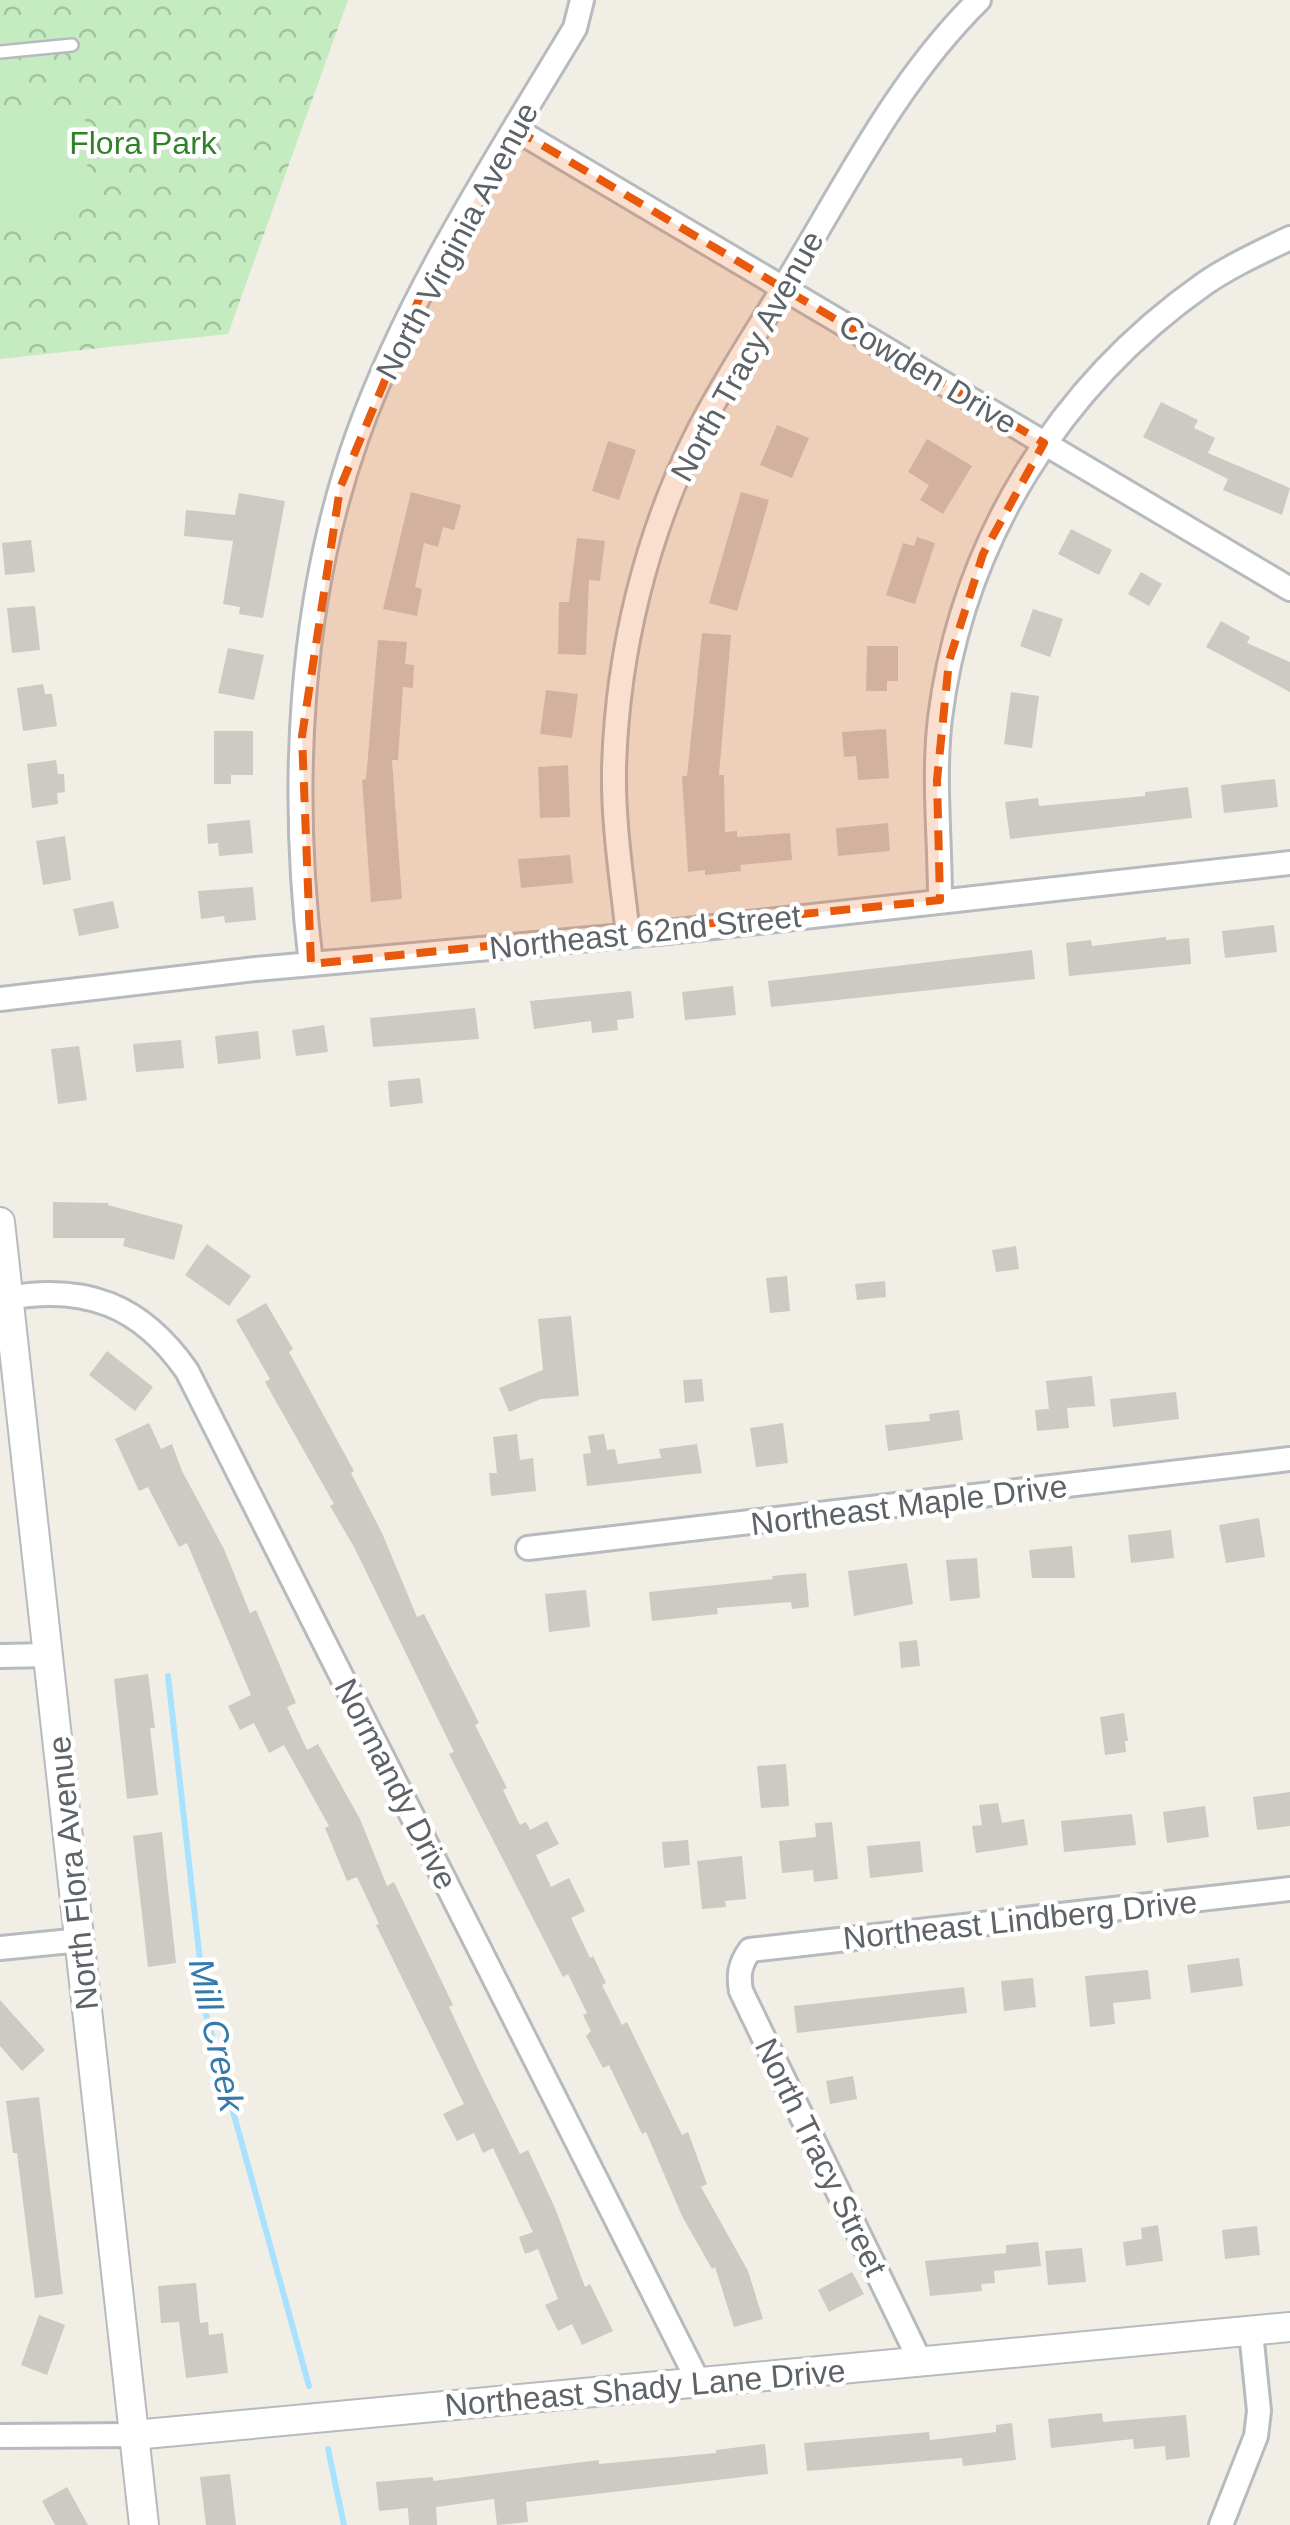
<svg xmlns="http://www.w3.org/2000/svg" width="1290" height="2525" font-family="Arial,sans-serif">
  <defs>
    <pattern id="park-crowns" width="20" height="18" patternUnits="userSpaceOnUse" patternTransform="scale(2.5)"><rect width="20" height="18" fill="#c5ebc1"/><path d="M2 6a3 3 0 1 1 6 0M12 15a3 3 0 1 1 6 0" fill="none" stroke="#a3c2a1"/></pattern>
  </defs>
  <rect width="100%" height="100%" fill="#f1eee6"/>
  <!-- park -->
  <path fill="url(#park-crowns)" d="M0 0H348L228 334 0 359Z"/>
  <!-- garden -->
  <path fill="#c5ebc1" d="M78 111C103 136 86 190 60 210 43 224 20 227 0 229V115Z"/>
  <g fill="none" stroke-linecap="round" stroke-linejoin="round">
    <!-- stream -->
    <path stroke="#a9e2ff" stroke-width="6" d="M168 1676 206 2014 309 2386
      M328 2449 344 2525"/>
  </g>
  <!-- building -->
  <path fill="#cdc9c3" d="M1161 402 1198 420 1194 428 1215 438 1208 453 1290 488 1282 515 1223 490 1228 479 1143 437Z
    M777 425 809 438 792 478 760 465Z
    M927 439 972 466 943 514 920 500 929 485 908 472Z
    M608 441 636 450 619 500 592 491Z
    M411 492 461 505 454 530 443 527 438 547 424 543 415 587 422 589 417 616 383 609Z
    M741 492 769 500 737 611 709 603Z
    M239 493 285 501 263 618 239 614 240 607 223 604 233 541 184 536 186 510 235 515Z
    M1071 529 1112 550 1099 575 1058 554Z
    M917 537 935 543 915 604 886 595 903 543 914 546Z
    M577 538 605 541 600 581 589 580 586 655 558 654 559 602H569Z
    M31 540 35 572 5 575 2 543Z
    M1141 572 1162 584 1149 606 1128 594Z
    M35 606 40 650 12 653 7 608Z
    M1033 609 1063 619 1050 657 1020 646Z
    M1221 621 1250 637 1247 643 1290 662V692L1206 647Z
    M702 633 731 635 719 775H724L725 832 737 831V837L790 833 792 860 740 865 741 871 705 875V870L688 872 682 776H687Z
    M378 640 407 642 405 664 414 665 413 688 403 687 398 760H392L402 899 371 902 362 780 366 779Z
    M867 646H898V681H887V691H866Z
    M228 648 264 655 254 700 218 693Z
    M43 684 45 694H52L57 726 23 731 17 688Z
    M546 690 578 694 572 738 540 734Z
    M1011 692 1039 696 1032 748 1004 744Z
    M886 729 889 778 858 780 856 756 844 757 842 732Z
    M214 731H253V775H231V784H214Z
    M56 760 58 774H64L65 792 57 793 58 804 32 808 27 764Z
    M568 765 570 817 540 818 538 767Z
    M1275 779 1278 807 1224 813 1221 785Z
    M1188 787 1192 818 1010 839 1005 802 1038 798 1039 806 1145 796V792Z
    M250 820 253 853 219 856 218 843 208 844 207 824Z
    M888 823 890 851 838 856 836 828Z
    M65 836 71 880 43 885 36 841Z
    M570 855 573 883 521 888 518 859Z
    M253 887 256 920 225 923 224 916 201 919 198 891Z
    M113 901 119 928 79 936 73 909Z
    M1274 925 1277 952 1225 958 1222 931Z
    M1166 937V940L1189 938 1191 964 1069 976 1066 943 1091 940 1092 946Z
    M1032 950 1035 979 771 1007 768 981Z
    M733 986 736 1015 685 1020 682 992Z
    M631 991 634 1018 617 1020 618 1030 592 1033 591 1021 534 1029 530 1001Z
    M475 1008 479 1039 373 1047 370 1018Z
    M324 1025 328 1052 296 1056 292 1030Z
    M258 1031 261 1059 218 1064 215 1036Z
    M181 1040 184 1068 136 1072 133 1044Z
    M79 1046 87 1100 58 1104 51 1049Z
    M420 1078 423 1103 390 1107 388 1081Z
    M53 1202 108 1203V1205L183 1225 174 1260 123 1246 125 1238H53Z
    M207 1244 251 1276 229 1306 185 1275Z
    M1016 1246 1019 1269 996 1272 992 1250Z
    M787 1276 790 1311 770 1313 766 1278Z
    M885 1281 886 1297 857 1300 855 1284Z
    M266 1303 293 1349 289 1352 354 1471 351 1473 382 1533 417 1617 424 1614 479 1723 475 1725 507 1788 503 1790 520 1825 526 1822 530 1830 547 1821 559 1844 536 1855 551 1887 569 1878 585 1911 571 1918 590 1958 593 1956 606 1983 602 1985 622 2025 627 2022 682 2135 688 2132 707 2184 701 2187 748 2271 763 2319 734 2327 715 2267 712 2269 682 2216 646 2132 642 2134 609 2065 603 2068 586 2036 591 2031 583 2015 587 2013 568 1974 563 1977 449 1754 454 1752 354 1547 330 1506 334 1504 265 1382 270 1379 236 1320Z
    M571 1316 579 1396 541 1399 509 1412 499 1388 543 1370 538 1319Z
    M107 1351 153 1387 135 1411 89 1375Z
    M1092 1376 1095 1406 1067 1408 1069 1428 1037 1431 1035 1410 1049 1409 1046 1381Z
    M702 1379 704 1401 685 1403 683 1380Z
    M1176 1392 1179 1419 1113 1427 1110 1399Z
    M959 1410 963 1440 888 1451 885 1425 930 1421 929 1414Z
    M149 1423 161 1449 172 1444 182 1471 224 1549 250 1613 256 1610 296 1703 287 1707 307 1750 318 1744 360 1819 387 1886 394 1882 453 2005 449 2007 481 2075 520 2154 528 2150 555 2208 585 2287 590 2284 613 2331 582 2345 572 2324 558 2331 545 2305 558 2299 538 2249 525 2254 519 2237 533 2232 493 2148 483 2153 474 2133 457 2141 443 2114 464 2104 376 1925 379 1924 357 1877 347 1881 325 1828 329 1826 284 1745 269 1753 254 1723 240 1730 228 1706 251 1695 187 1543 179 1547 148 1487 139 1491 115 1439Z
    M783 1423 788 1463 756 1467 750 1428Z
    M517 1434 520 1460 533 1458 536 1491 491 1496 489 1473H497L493 1437Z
    M604 1434 607 1450 615 1449 618 1464 661 1458 659 1449 697 1444 702 1473 587 1486 583 1454 591 1453 588 1436Z
    M1259 1518 1265 1557 1226 1563 1219 1525Z
    M1171 1530 1174 1558 1131 1563 1128 1535Z
    M1072 1546 1075 1578H1032L1029 1550Z
    M977 1558 980 1598 950 1601 946 1560Z
    M907 1563 913 1604 854 1616 848 1571Z
    M806 1573 809 1607 792 1609 791 1602 717 1608 718 1614 652 1621 649 1592 773 1579 772 1576Z
    M586 1590 590 1627 549 1632 545 1594Z
    M917 1640 920 1666 901 1668 899 1642Z
    M148 1674 155 1728H150L158 1795 127 1799 114 1679Z
    M1124 1713 1128 1741H1125L1126 1752 1105 1755 1100 1717Z
    M786 1764 789 1806 761 1808 757 1766Z
    M1290 1792V1826L1257 1830 1253 1797Z
    M998 1803 1002 1823 1024 1819 1028 1845 976 1853 972 1826 982 1825 979 1805Z
    M1205 1806 1209 1837 1167 1843 1163 1812Z
    M1132 1814 1136 1845 1064 1852 1061 1821Z
    M832 1822 838 1879 814 1882 813 1870 782 1873 779 1841 816 1837 815 1823Z
    M162 1832 176 1963 148 1967 133 1836Z
    M688 1840 690 1865 664 1868 662 1842Z
    M920 1841 923 1872 870 1878 867 1846Z
    M742 1856 746 1899 725 1901 726 1907 702 1909 697 1861Z
    M1239 1958 1243 1986 1191 1993 1187 1965Z
    M1148 1970 1151 1999 1113 2003 1115 2024 1090 2027 1085 1976Z
    M1033 1978 1036 2007 1004 2011 1001 1981Z
    M964 1987 967 2013 797 2033 794 2006Z
    M0 2000 45 2050 22 2071 0 2046Z
    M853 2076 857 2099 830 2104 826 2081Z
    M39 2097 63 2294 35 2298 17 2153H13L6 2101Z
    M1158 2225 1163 2261 1126 2266 1123 2242 1142 2239 1141 2228Z
    M1257 2226 1260 2255 1225 2259 1222 2230Z
    M1038 2242 1041 2266 994 2271 995 2283 981 2284 982 2291 930 2296 925 2261 1006 2253V2245Z
    M1082 2248 1086 2282 1048 2285 1045 2251Z
    M852 2272 864 2294 829 2312 818 2290Z
    M196 2283 200 2323 208 2322 209 2335 223 2333 228 2373 186 2378 179 2322 161 2323 158 2286Z
    M39 2315 65 2325 47 2375 21 2365Z
    M1102 2413 1103 2422 1186 2415 1190 2457 1166 2460 1165 2446 1134 2449 1133 2439 1051 2448 1048 2419Z
    M1012 2423 1016 2460 963 2466 962 2458 807 2471 804 2443 929 2432 930 2440 996 2432V2425Z
    M765 2444 768 2474 526 2502 528 2522 497 2525 494 2499 436 2507 437 2525H409L408 2508 379 2511 376 2482 433 2477V2481L599 2460V2464L716 2453V2450Z
    M230 2474 236 2525H206L200 2477Z
    M67 2487 88 2525H55L42 2501Z"/>
  <g fill="none" stroke-linecap="round" stroke-linejoin="round">
    <defs>
      <path id="service" d="M0 52 72 45"/>
      <path id="minor" d="M515 129 1290 589
        M940 900C940 839 933 778 940 718 962 542 1059 386 1204 284 1230 266 1261 252 1290 238
        M628 935C622 880 613 824 614 769 617 654 646 534 698 432 729 371 769 314 803 255 856 165 904 74 979 0
        M311 964C290 790 298 604 357 437 408 294 497 158 575 28L582 0
        M0 999 256 969 668 932 1290 863
        M7 1298C86 1284 141 1305 187 1371L699 2383
        M528 1548 1290 1459
        M0 1656 50 1655
        M0 1948 81 1940
        M921 2363 741 1991C738 1974 740 1964 750 1950L1290 1889
        M0 2436 134 2435
        M1221 2525 1256 2436 1259 2411 1251 2332"/>
      <path id="tertiary" d="M0 1222 144 2525
        M134 2435 1290 2327"/>
    </defs>
    <!-- service casing -->
    <use href="#service" stroke="#b7babe" stroke-width="16"/>
    <!-- minor casing -->
    <use href="#minor" stroke="#b7babe" stroke-width="28"/>
    <!-- tertiary casing -->
    <use href="#tertiary" stroke="#b7babe" stroke-width="32"/>
    <!-- service -->
    <use href="#service" stroke="#fff" stroke-width="11"/>
    <!-- minor -->
    <use href="#minor" stroke="#fff" stroke-width="22"/>
    <!-- tertiary -->
    <use href="#tertiary" stroke="#fff" stroke-width="28"/>
  </g>
  <!-- marked area -->
  <path fill="#e8590c" fill-opacity="0.2" stroke="#e8590c" stroke-width="8" stroke-dasharray="20 12" stroke-linejoin="round" d="M515 129 1044 443 983 554 949 661 937 780 940 900 311 964 302 736 340 488 421 294Z"/>
  <g text-anchor="middle" dominant-baseline="central" stroke-width="9" stroke-linejoin="round" paint-order="stroke">
    <!-- park labels -->
    <g font-size="32" fill="#30812a" stroke="#fff">
      <text x="143" y="143">Flora Park</text>
    </g>
    <!-- street labels -->
    <g font-size="32" fill="#5e6368" stroke="#fff">
      <text transform="translate(457 241) rotate(-62)">North Virginia Avenue</text>
      <text transform="translate(747 356) rotate(-61)">North Tracy Avenue</text>
      <text transform="translate(928 374) rotate(31)">Cowden Drive</text>
      <text transform="translate(645 932) rotate(-6)">Northeast 62nd Street</text>
      <text transform="translate(909 1505) rotate(-7)">Northeast Maple Drive</text>
      <text transform="translate(396 1784) rotate(63)">Normandy Drive</text>
      <text transform="translate(73 1873) rotate(-96)">North Flora Avenue</text>
      <text transform="translate(1020 1920) rotate(-6)">Northeast Lindberg Drive</text>
      <text transform="translate(821 2157) rotate(64)">North Tracy Street</text>
      <text transform="translate(645 2388) rotate(-5)">Northeast Shady Lane Drive</text>
    </g>
    <!-- water labels -->
    <g font-size="35" font-style="italic" fill="#347aab" stroke="#fff">
      <text transform="translate(217 2035) rotate(78)">Mill Creek</text>
    </g>
  </g>
</svg>
